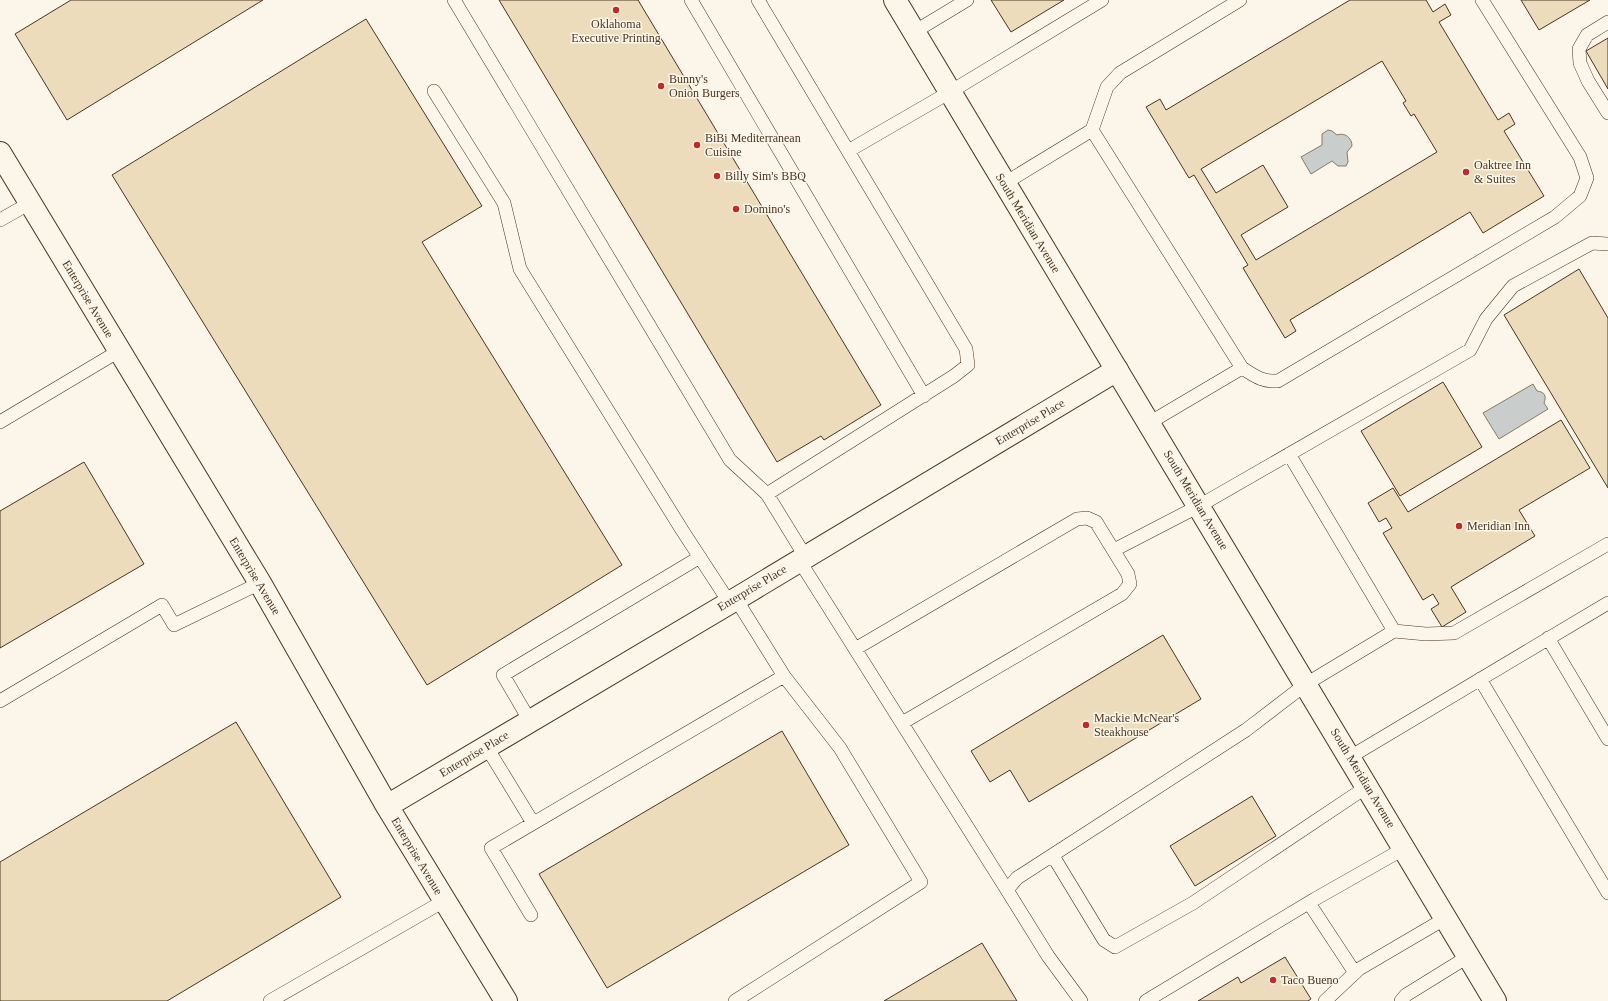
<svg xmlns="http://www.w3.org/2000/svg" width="1608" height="1001" font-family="Georgia,serif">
  <rect width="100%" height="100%" fill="#fbf6e9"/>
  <!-- water -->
  <path fill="#c9cecd" stroke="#887966" d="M1328 130 1332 131 1337 135C1345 132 1352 138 1352 146L1347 152 1348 162 1346 166H1338L1332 161 1311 174 1301 157 1322 145V134Z
    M1533 384 1537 391C1544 392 1547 395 1544 403L1548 409 1499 439 1483 413Z"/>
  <!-- building -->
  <path fill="#ecdcbc" stroke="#4a3520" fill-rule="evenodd" d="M71 0H263L67 120 15 34Z
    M499 0H638L881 405 824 440 821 436 777 462Z
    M991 0H1064L1011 32Z
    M1350 0H1426L1433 12 1445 4 1451 15 1439 22 1498 120 1509 113 1515 124 1504 131 1544 196 1483 233 1470 212 1290 320 1296 331 1285 338 1243 268 1248 265 1194 175 1189 178 1146 107 1160 99 1166 110ZM1382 61 1406 101 1403 103 1411 116 1414 114 1437 152 1256 260 1241 235 1288 207 1263 165 1216 193 1201 169Z
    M1521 0H1590L1539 30Z
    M366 19 482 206 422 242 622 565 427 685 112 175Z
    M1608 38V89L1586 51Z
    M1579 269 1608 318V488L1504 315Z
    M1443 382 1482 447 1400 496 1361 431Z
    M1561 420 1590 468 1519 510 1535 536 1451 587 1466 612 1442 627 1431 609 1439 604 1433 594 1423 600 1383 533 1392 528 1386 518 1379 522 1368 503 1393 488 1408 512Z
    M84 462 144 564 0 648V511Z
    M1163 635 1201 699 1029 802 1010 770 990 782 971 751Z
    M236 722 341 897 167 1001H0V862Z
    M782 731 849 845 607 988 539 874Z
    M1252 796 1276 836 1195 886 1170 846Z
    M982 943 1017 1001H884Z
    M1285 957 1311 999 1308 1001H1198L1238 977 1241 983Z"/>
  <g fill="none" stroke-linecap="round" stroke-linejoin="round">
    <defs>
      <path id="service" d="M454 0 730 460 767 494
        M691 0 924 396
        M758 0 966 349 968 365 954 376 767 494 805 556
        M1608 22 1587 35 1579 49 1580 63 1588 81 1608 113
        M914 32 967 0
        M434 91 504 203 520 269 682 530 729 602
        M1092 130 1242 368
        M848 151 950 92 1102 0
        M1005 183 1092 130 1107 87 1120 73 1240 0
        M0 220 30 203
        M0 422 119 351
        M1149 423 1242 368C1255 376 1262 382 1278 381L1555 217 1580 196 1587 178 1580 157 1482 0
        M1289 454 1394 631
        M1114 550 1199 506 1470 350 1486 319 1513 286 1592 243 1608 244
        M799 560 1007 890
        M1548 638 1608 739
        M855 649 1077 519 1087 518 1096 522 1128 574 1130 584 1122 594 902 723
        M1480 679 1608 893
        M0 701 162 605 174 625 260 583
        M530 721 503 675 700 557
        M486 746 533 823
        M1350 757 1608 603
        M1053 856 1104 940 1115 947 1193 903 1368 786
        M1309 903 1355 973
        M531 915 491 848 784 676
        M270 1001 444 901
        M735 1001 921 882 840 748 784 676 736 599
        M1081 1001 1048 956 1007 890 1017 878 1246 730 1306 684 1394 631 1426 634 1454 633 1608 544
        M1146 1001 1315 899 1405 848
        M1325 1001 1359 969 1446 918
        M1401 1001 1406 995 1469 956"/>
      <path id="minor" d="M0 153 260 583 387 806 506 1001
        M387 806 736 599 1117 370"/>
      <path id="secondary" d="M895 0 1495 1001"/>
    </defs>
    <!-- service casing -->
    <use href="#service" stroke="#4a3520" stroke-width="14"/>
    <!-- minor casing -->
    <use href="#minor" stroke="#4a3520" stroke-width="24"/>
    <!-- secondary casing -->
    <use href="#secondary" stroke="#4a3520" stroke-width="24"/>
    <!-- service -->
    <use href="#service" stroke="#fbf6e9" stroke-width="13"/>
    <!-- minor -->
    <use href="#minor" stroke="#fbf6e9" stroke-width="22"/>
    <!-- secondary -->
    <use href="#secondary" stroke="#fbf6e9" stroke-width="22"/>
  </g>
  <!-- markers -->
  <g fill="#c62828" stroke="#fbf6e9" stroke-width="1.5">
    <circle cx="616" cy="10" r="4"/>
    <circle cx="661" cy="86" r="4"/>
    <circle cx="697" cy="145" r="4"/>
    <circle cx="1466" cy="172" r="4"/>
    <circle cx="717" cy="176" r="4"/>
    <circle cx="736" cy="209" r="4"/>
    <circle cx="1459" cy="526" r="4"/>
    <circle cx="1086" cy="725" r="4"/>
    <circle cx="1273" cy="980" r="4"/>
  </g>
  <g text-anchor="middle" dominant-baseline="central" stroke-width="3" stroke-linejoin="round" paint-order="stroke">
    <!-- poi labels -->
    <g font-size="12" fill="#4a3520" stroke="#fbf6e9" text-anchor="start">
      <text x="616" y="24" text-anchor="middle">Oklahoma<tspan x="616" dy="14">Executive Printing</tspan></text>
      <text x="669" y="79">Bunny's<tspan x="669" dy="14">Onion Burgers</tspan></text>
      <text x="705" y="138">BiBi Mediterranean<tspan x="705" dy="14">Cuisine</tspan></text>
      <text x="1474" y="165">Oaktree Inn<tspan x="1474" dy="14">&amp; Suites</tspan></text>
      <text x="725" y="176">Billy Sim's BBQ</text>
      <text x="744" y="209">Domino's</text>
      <text x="1467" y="526">Meridian Inn</text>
      <text x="1094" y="718">Mackie McNear's<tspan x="1094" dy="14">Steakhouse</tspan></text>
      <text x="1281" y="980">Taco Bueno</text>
    </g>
    <!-- street labels -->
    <g font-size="12" fill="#4a3520" stroke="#fbf6e9">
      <text transform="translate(1028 223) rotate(59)">South Meridian Avenue</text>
      <text transform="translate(88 299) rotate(59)">Enterprise Avenue</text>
      <text transform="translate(1030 422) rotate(-31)">Enterprise Place</text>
      <text transform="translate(1196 500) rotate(59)">South Meridian Avenue</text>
      <text transform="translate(255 576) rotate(59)">Enterprise Avenue</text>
      <text transform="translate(752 588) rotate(-31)">Enterprise Place</text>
      <text transform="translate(474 754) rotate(-31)">Enterprise Place</text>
      <text transform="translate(1363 778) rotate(59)">South Meridian Avenue</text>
      <text transform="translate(417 856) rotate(59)">Enterprise Avenue</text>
    </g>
  </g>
</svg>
